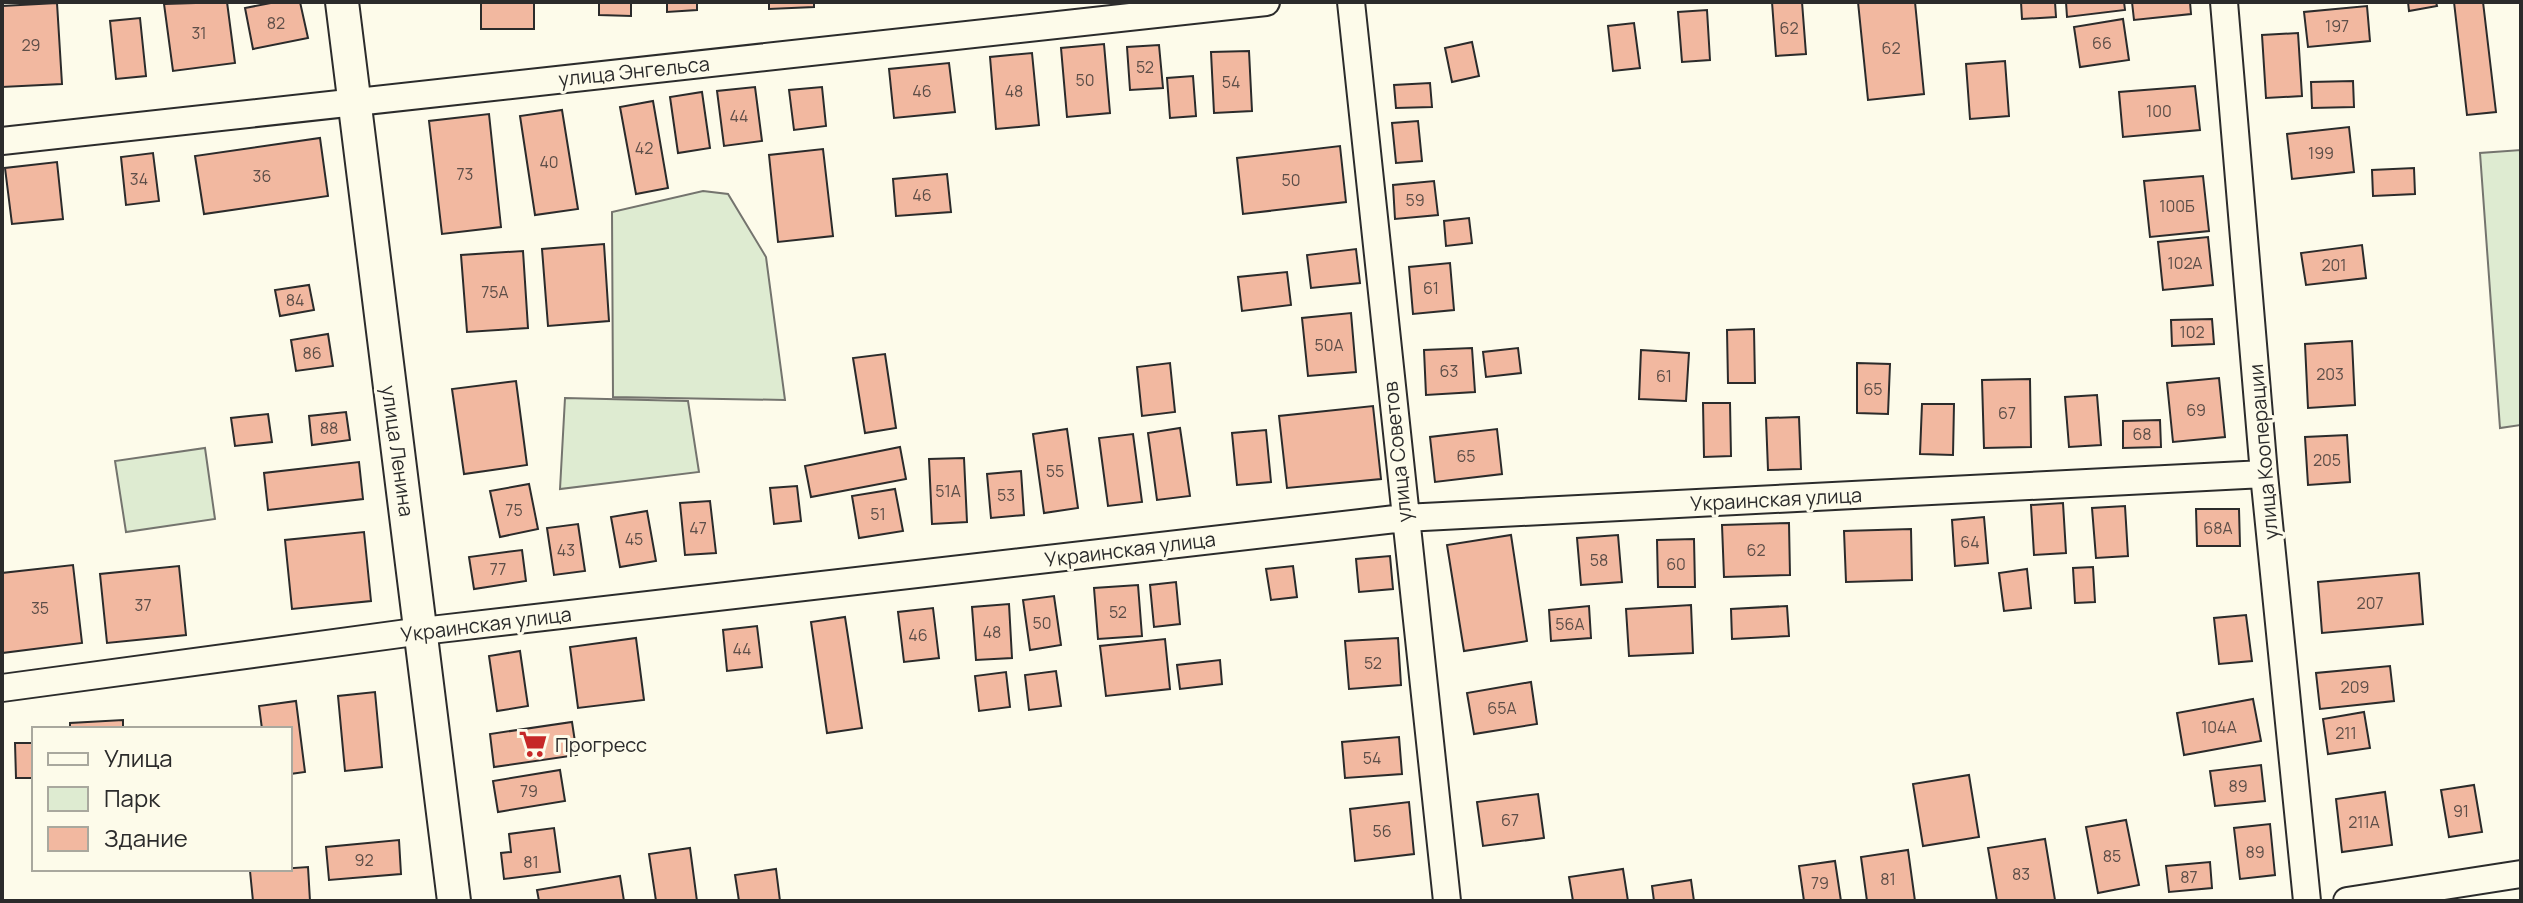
<svg xmlns="http://www.w3.org/2000/svg" width="2523" height="903" font-family="Manrope,sans-serif">
  <rect width="100%" height="100%" fill="#fdfbea"/>
  <!-- green -->
  <path fill="#deebd1" stroke="#74746e" stroke-width="2" d="M2521 150V425L2500 428 2480 153Z
    M703 191 728 194 766 257 785 400 613 397 612 212Z
    M565 398 688 401 699 472 560 489Z
    M205 448 215 519 126 532 115 461Z"/>
  <!-- building -->
  <path fill="#f2b8a0" stroke="#2b2b2b" stroke-width="2" d="M227 2 235 63 173 71 164 4Z
    M276 2H300L308 38 253 49 245 8Z
    M481 2H534V29H481Z
    M599 2H631V16L599 15Z
    M667 2H697V10L667 12Z
    M769 2H814V7L769 9Z
    M1772 2H1802L1806 54 1776 56Z
    M1858 2H1915L1924 94 1868 100Z
    M2021 2H2055L2056 17 2022 19Z
    M2066 2H2124L2125 10 2067 17Z
    M2132 2H2190L2191 14 2134 20Z
    M2408 2H2436L2437 6 2409 11Z
    M2454 2H2483L2496 112 2467 115Z
    M57 3 62 84 2 87V6Z
    M2367 6 2370 41 2308 47 2304 12Z
    M1707 10 1710 60 1682 62 1678 12Z
    M140 18 146 76 116 79 110 21Z
    M2123 19 2129 60 2080 67 2074 27Z
    M1634 23 1640 68 1613 71 1608 26Z
    M2298 33 2302 96 2266 98 2262 35Z
    M1472 42 1479 76 1452 82 1445 48Z
    M1104 44 1110 113 1067 117 1061 48Z
    M1159 45 1163 88 1130 90 1127 47Z
    M1249 51 1252 111 1214 113 1211 52Z
    M1032 53 1039 125 996 129 990 57Z
    M2005 61 2009 116 1970 119 1966 64Z
    M949 63 955 112 894 118 889 69Z
    M1193 76 1196 116 1170 118 1167 78Z
    M2353 81 2354 107 2312 108 2311 82Z
    M1430 83 1432 107 1396 108 1394 85Z
    M2195 86 2200 130 2123 137 2119 92Z
    M755 87 762 141 724 146 717 91Z
    M822 87 826 126 794 130 789 90Z
    M702 92 710 148 678 153 670 97Z
    M653 101 668 188 636 194 620 107Z
    M562 110 578 209 535 215 520 116Z
    M489 114 501 227 442 234 429 121Z
    M1418 121 1422 161 1396 163 1392 123Z
    M2349 127 2354 172 2292 179 2287 134Z
    M320 138 328 196 204 214 195 156Z
    M1340 146 1346 202 1243 214 1237 158Z
    M823 149 833 236 778 242 769 155Z
    M153 153 159 201 126 205 121 157Z
    M57 162 63 219 12 224 5 168Z
    M2414 168 2415 194 2373 196 2372 170Z
    M947 174 951 212 896 216 893 179Z
    M2203 176 2209 231 2150 237 2144 181Z
    M1434 181 1438 215 1395 219 1393 185Z
    M1469 218 1472 243 1446 246 1444 221Z
    M2208 237 2213 285 2163 290 2158 242Z
    M604 244 609 321 548 326 542 249Z
    M2362 245 2366 278 2306 285 2301 253Z
    M1356 249 1360 283 1311 288 1307 255Z
    M523 251 528 328 467 332 461 255Z
    M1450 263 1454 310 1413 314 1409 267Z
    M1287 272 1291 305 1242 311 1238 277Z
    M309 285 314 310 280 316 275 290Z
    M1351 313 1356 372 1308 376 1302 318Z
    M2212 319 2214 344 2172 346 2171 320Z
    M1754 329 1755 383H1728L1727 330Z
    M328 334 333 366 296 371 291 340Z
    M2352 341 2355 405 2308 408 2305 344Z
    M1472 348 1475 392 1426 395 1424 350Z
    M1518 348 1521 373 1486 377 1483 352Z
    M1641 350 1689 353 1686 401 1639 399Z
    M885 354 896 428 865 433 853 358Z
    M1170 363 1175 412 1142 416 1137 367Z
    M1857 363 1890 364 1888 414 1857 413Z
    M2219 378 2225 437 2173 442 2167 383Z
    M2030 379 2031 447 1984 448 1982 380Z
    M516 381 527 465 464 474 452 389Z
    M2097 395 2101 445 2069 447 2065 397Z
    M1703 403H1730L1731 456 1704 457Z
    M1922 404H1954L1953 455 1920 454Z
    M1373 406 1381 479 1287 488 1279 416Z
    M346 412 350 440 312 445 309 416Z
    M268 414 272 442 235 446 231 418Z
    M1799 417 1801 469 1768 470 1766 418Z
    M2160 420 2161 447 2123 448V421Z
    M1180 428 1190 496 1157 500 1148 433Z
    M1067 429 1078 508 1044 513 1033 434Z
    M1497 429 1502 474 1435 482 1430 437Z
    M1266 430 1271 482 1237 485 1232 433Z
    M1133 434 1142 502 1108 506 1099 438Z
    M2347 435 2350 482 2308 485 2305 437Z
    M900 447 906 479 811 497 805 466Z
    M964 458 967 522 932 524 929 459Z
    M359 462 363 499 268 510 264 473Z
    M1021 471 1024 515 991 518 987 474Z
    M529 484 538 529 500 537 490 491Z
    M797 486 801 521 774 524 770 488Z
    M895 489 903 531 859 538 852 496Z
    M710 501 716 553 685 555 680 503Z
    M2063 503 2066 553 2034 555 2031 505Z
    M2125 506 2128 556 2096 558 2092 508Z
    M2196 509H2239L2240 546H2197Z
    M647 511 656 561 620 567 611 517Z
    M1984 517 1988 563 1955 566 1952 520Z
    M1789 523 1790 575 1724 577 1722 525Z
    M578 524 585 571 554 575 547 528Z
    M1911 529 1912 580 1846 582 1844 531Z
    M364 532 371 601 292 609 285 540Z
    M1511 535 1527 641 1464 651 1447 545Z
    M1618 535 1622 582 1581 585 1577 538Z
    M1694 539 1695 587H1658L1657 540Z
    M522 550 526 581 474 589 469 557Z
    M1390 556 1393 589 1359 592 1356 559Z
    M73 565 82 643 2 653V573Z
    M179 566 186 635 107 643 100 574Z
    M1293 566 1297 597 1271 600 1266 569Z
    M2093 567 2095 602 2075 603 2073 568Z
    M2027 569 2031 608 2004 611 1999 573Z
    M2419 573 2423 624 2322 633 2318 582Z
    M1176 582 1180 624 1154 627 1150 585Z
    M1138 585 1142 636 1098 639 1094 588Z
    M1054 596 1061 645 1030 650 1023 600Z
    M1009 604 1012 658 976 660 972 607Z
    M1691 605 1693 653 1629 656 1626 609Z
    M1589 606 1591 638 1551 641 1549 610Z
    M1787 606 1789 636 1732 639 1731 609Z
    M933 608 939 658 904 662 898 612Z
    M2246 615 2252 661 2219 664 2214 618Z
    M845 617 862 728 827 733 811 622Z
    M757 626 762 667 727 671 723 630Z
    M636 638 644 700 578 708 570 647Z
    M1398 638 1401 685 1349 689 1345 641Z
    M1165 639 1170 689 1106 696 1100 646Z
    M520 651 528 706 497 711 489 656Z
    M1220 660 1222 684 1180 689 1177 665Z
    M2390 666 2394 701 2320 709 2316 673Z
    M1056 671 1061 706 1029 710 1025 675Z
    M1006 672 1010 707 979 711 975 676Z
    M1531 682 1537 724 1474 734 1467 693Z
    M375 692 382 767 345 771 338 696Z
    M2253 699 2261 741 2184 755 2177 713Z
    M296 701 305 772 290 774V729H262L259 706Z
    M2364 712 2370 748 2328 754 2323 719Z
    M123 720V729H70V723Z
    M572 722 577 755 494 767 490 734Z
    M1399 737 1402 774 1345 778 1342 742Z
    M15 743H34V778H16Z
    M2261 765 2265 801 2215 806 2210 771Z
    M560 770 565 801 498 812 493 781Z
    M1969 775 1979 837 1923 846 1913 784Z
    M2474 785 2482 832 2449 837 2441 790Z
    M2385 792 2392 845 2342 852 2336 799Z
    M1538 794 1544 838 1483 846 1477 802Z
    M1409 802 1414 854 1355 861 1350 809Z
    M2126 820 2139 885 2098 893 2086 827Z
    M2270 824 2275 875 2240 879 2234 828Z
    M554 828 560 872 504 879 501 853 511 852 509 834Z
    M2045 839 2055 900 1997 901 1988 848Z
    M399 840 401 874 329 880 326 847Z
    M690 848 697 901H656L649 854Z
    M1908 850 1915 901H1867L1861 857Z
    M1835 861 1841 901H1804L1799 866Z
    M2210 862 2212 888 2169 892 2166 866Z
    M308 867 310 901H253L250 871Z
    M776 869 780 901H739L735 875Z
    M1623 869 1628 901H1573L1569 877Z
    M620 876 624 901H539L537 890Z
    M1691 880 1694 901H1654L1652 886Z"/>
  <g fill="none" stroke-linecap="round" stroke-linejoin="round">
    <defs>
      <path id="minor" d="M1351 2 1447 901
        M2224 2 2264 474 2307 901
        M2 141 1266 2
        M2 688 422 631 1404 518 2264 474
        M2347 901 2521 874"/>
      <path id="tertiary" d="M342 2 454 901"/>
    </defs>
    <!-- minor casing -->
    <use href="#minor" stroke="#2b2b2b" stroke-width="30"/>
    <!-- tertiary casing -->
    <use href="#tertiary" stroke="#2b2b2b" stroke-width="36"/>
    <!-- minor -->
    <use href="#minor" stroke="#fdfbea" stroke-width="26"/>
    <!-- tertiary -->
    <use href="#tertiary" stroke="#fdfbea" stroke-width="32"/>
  </g>
  <!-- icons -->
  <defs>
    <symbol id="supermarket-bare" viewBox="-9 -9 18 18"><path d="M-6-5.5h2.5l.6 2H6L4.5 2H-2.5L-4.4-4H-6ZM-1.5 3.2a1.3 1.3 0 1 0 .1 0ZM3 3.2a1.3 1.3 0 1 0 .1 0Z" fill="#c62828" stroke="#fdfbea" stroke-width="2.5" paint-order="stroke"/></symbol>
  </defs>
  <g fill-rule="evenodd">
    <use href="#supermarket-bare" x="513" y="724" width="40" height="40"/>
  </g>
  <g text-anchor="middle" dominant-baseline="central" stroke-width="6" stroke-linejoin="round" paint-order="stroke">
    <!-- number labels -->
    <g font-size="16" fill="#5d4e48">
      <text x="276" y="23">82</text>
      <text x="2337" y="26">197</text>
      <text x="1789" y="28">62</text>
      <text x="199" y="33">31</text>
      <text x="2102" y="43">66</text>
      <text x="31" y="45">29</text>
      <text x="1891" y="48">62</text>
      <text x="1145" y="67">52</text>
      <text x="1085" y="80">50</text>
      <text x="1231" y="82">54</text>
      <text x="922" y="91">46</text>
      <text x="1014" y="91">48</text>
      <text x="2159" y="111">100</text>
      <text x="739" y="116">44</text>
      <text x="644" y="148">42</text>
      <text x="2321" y="153">199</text>
      <text x="549" y="162">40</text>
      <text x="465" y="174">73</text>
      <text x="262" y="176">36</text>
      <text x="139" y="179">34</text>
      <text x="1291" y="180">50</text>
      <text x="922" y="195">46</text>
      <text x="1415" y="200">59</text>
      <text x="2177" y="206">100Б</text>
      <text x="2185" y="263">102А</text>
      <text x="2334" y="265">201</text>
      <text x="1431" y="288">61</text>
      <text x="495" y="292">75А</text>
      <text x="295" y="300">84</text>
      <text x="2192" y="332">102</text>
      <text x="1329" y="345">50А</text>
      <text x="312" y="353">86</text>
      <text x="1449" y="371">63</text>
      <text x="2330" y="374">203</text>
      <text x="1664" y="376">61</text>
      <text x="1873" y="389">65</text>
      <text x="2196" y="410">69</text>
      <text x="2007" y="413">67</text>
      <text x="329" y="428">88</text>
      <text x="2142" y="434">68</text>
      <text x="1466" y="456">65</text>
      <text x="2327" y="460">205</text>
      <text x="1055" y="471">55</text>
      <text x="948" y="491">51А</text>
      <text x="1006" y="495">53</text>
      <text x="514" y="510">75</text>
      <text x="878" y="514">51</text>
      <text x="698" y="528">47</text>
      <text x="2218" y="528">68А</text>
      <text x="634" y="539">45</text>
      <text x="1970" y="542">64</text>
      <text x="566" y="550">43</text>
      <text x="1756" y="550">62</text>
      <text x="1599" y="560">58</text>
      <text x="1676" y="564">60</text>
      <text x="498" y="569">77</text>
      <text x="2370" y="603">207</text>
      <text x="143" y="605">37</text>
      <text x="40" y="608">35</text>
      <text x="1118" y="612">52</text>
      <text x="1042" y="623">50</text>
      <text x="1570" y="624">56А</text>
      <text x="992" y="632">48</text>
      <text x="918" y="635">46</text>
      <text x="742" y="649">44</text>
      <text x="1373" y="663">52</text>
      <text x="2355" y="687">209</text>
      <text x="1502" y="708">65А</text>
      <text x="2219" y="727">104А</text>
      <text x="2346" y="733">211</text>
      <text x="1372" y="758">54</text>
      <text x="2238" y="786">89</text>
      <text x="529" y="791">79</text>
      <text x="2461" y="811">91</text>
      <text x="1510" y="820">67</text>
      <text x="2364" y="822">211А</text>
      <text x="1382" y="831">56</text>
      <text x="2255" y="852">89</text>
      <text x="2112" y="856">85</text>
      <text x="364" y="860">92</text>
      <text x="531" y="862">81</text>
      <text x="2021" y="874">83</text>
      <text x="2189" y="877">87</text>
      <text x="1888" y="879">81</text>
      <text x="1820" y="883">79</text>
    </g>
    <!-- street labels -->
    <g font-size="20" fill="#2b2b2b" stroke="#fdfbea">
      <text transform="translate(634 71) rotate(-6)">улица Энгельса</text>
      <text transform="translate(398 451) rotate(82)">улица Ленина</text>
      <text transform="translate(1397 452) rotate(-96)">улица Советов</text>
      <text transform="translate(2263 452) rotate(-95)">улица Кооперации</text>
      <text transform="translate(1776 499) rotate(-3)">Украинская улица</text>
      <text transform="translate(1130 549) rotate(-7)">Украинская улица</text>
      <text transform="translate(486 624) rotate(-7)">Украинская улица</text>
    </g>
    <!-- poi labels -->
    <g font-size="20" fill="#2b2b2b" stroke="#fdfbea" text-anchor="start">
      <text x="555" y="744">Прогресс</text>
    </g>
  </g>
  <!-- border -->
  <rect width="2523" height="903" fill="none" stroke="#2b2b2b" stroke-width="8"/>
  <!-- legend -->
  <rect x="32" y="727" width="260" height="144" fill="#fdfbea" stroke="#a9a89e" stroke-width="2"/>
  <rect x="48" y="753" width="40" height="12" fill="#fdfbea" stroke="#a9a89e" stroke-width="2"/>
  <text x="104" y="767" font-size="24" fill="#2b2b2b">Улица</text>
  <rect x="48" y="787" width="40" height="24" fill="#deebd1" stroke="#a9a89e" stroke-width="2"/>
  <text x="104" y="807" font-size="24" fill="#2b2b2b">Парк</text>
  <rect x="48" y="827" width="40" height="24" fill="#f2b8a0" stroke="#a9a89e" stroke-width="2"/>
  <text x="104" y="847" font-size="24" fill="#2b2b2b">Здание</text>
</svg>
